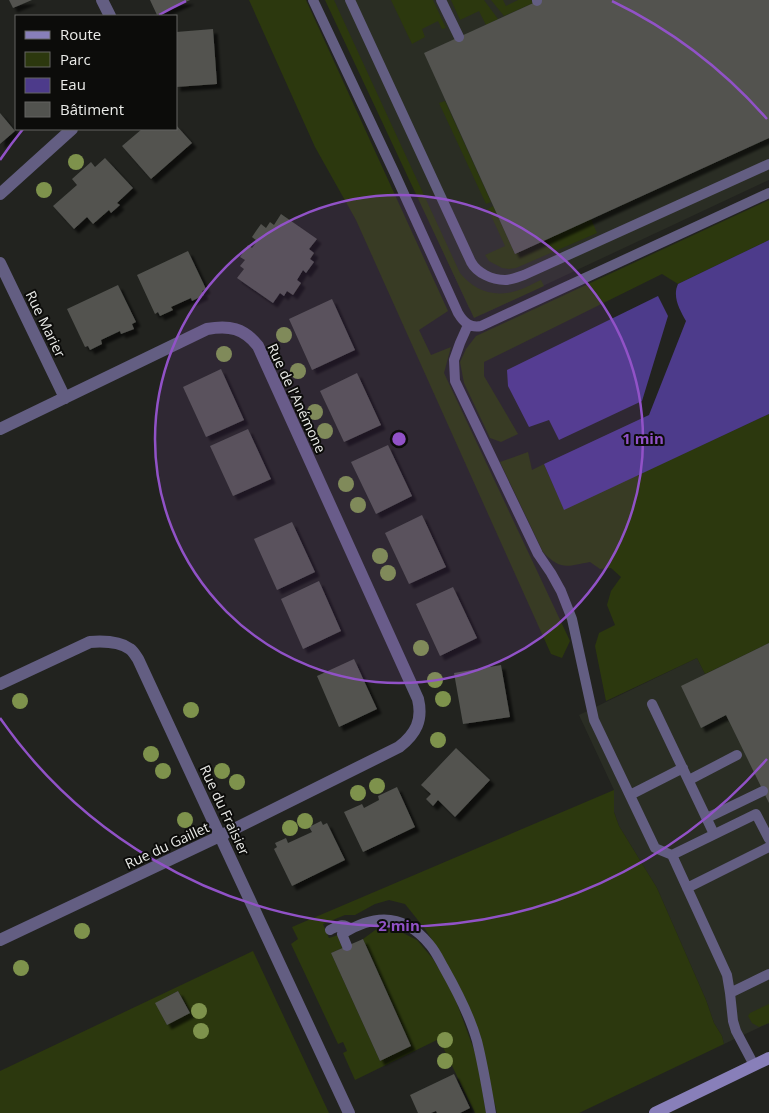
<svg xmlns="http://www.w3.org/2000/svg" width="769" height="1113" font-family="'Open Sans',sans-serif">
  <defs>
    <filter id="shadow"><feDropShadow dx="4.5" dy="4.5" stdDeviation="1" flood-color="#0009"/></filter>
  </defs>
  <rect width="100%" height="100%" fill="#22231f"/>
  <!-- built -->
  <path fill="#2a2d24" d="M328 0H769V180L483 314 469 308Z
    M769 643V1023L724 1044 722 1036 714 1023 706 1000 657 888 619 826 614 812V790L579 715 697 658 705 674Z"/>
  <!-- green -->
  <path fill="#2c380e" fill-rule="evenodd" d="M249 0H306L448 311 419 330 431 355 451 347 444 373 570 641 562 658 551 654 356 220 315 147Z
    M325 0H334L460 273C473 289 490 297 512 292 522 290 532 284 541 280L544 286 474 318Z
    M391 0H433L446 28 442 29 438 21 422 29 425 37 412 44Z
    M451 0H484L498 19 486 25 479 11 460 20Z
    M491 0H503L506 6 518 0H531L533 3 504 16Z
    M445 101 491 202 486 204 439 103Z
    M769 200V240L678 284 662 274 484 362V376L518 434 501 442 490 438 464 383 460 362 466 349 476 336Z
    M493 206 515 254 591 219 597 233 516 268 509 269 502 268 489 261 485 255 505 246 488 209Z
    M769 414V643L705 674 697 658 606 701 595 646 599 633 615 625 607 605 611 591 621 577 611 568 600 569 590 562C567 566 561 571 543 552L500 462 528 452 532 470 544 464 564 509Z
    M614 790V812L619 826 657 888 706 1000 714 1023 722 1036 724 1044 579 1113H497L479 1038 445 960 425 929 405 904 389 900 375 904 355 915H345L323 924 329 938 338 935 342 948 331 953 380 1061 411 1046 363 939 378 928 397 930 417 940 433 959 452 990 477 1058 486 1113H475L439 1039 355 1080 343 1053 347 1051 343 1042 338 1044 291 944 298 939 292 927Z
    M253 951 329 1113H0V1071ZM178 991 190 1012 167 1025 156 1003Z
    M769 1004V1023L759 1027 752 1023 748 1016 750 1013Z"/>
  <!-- water -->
  <path fill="#4d3b8b" d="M769 240V414L564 510 544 464 649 415 686 321C680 310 672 297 678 284Z
    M658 296 668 316 642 401 559 440 549 420 529 427 508 386 507 370Z"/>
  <!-- building -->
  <path fill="#52534f" filter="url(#shadow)" d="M9 0H32L13 8Z
    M150 0H190L157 15Z
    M540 0H769V138L515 254 424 53Z
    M213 29 217 84 176 87V32Z
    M0 113 15 131 0 144Z
    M176 125 192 143 151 179 122 146 142 129H176Z
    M105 158 133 188 117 203 120 205 111 213 109 210 93 224 87 217 74 229 53 206 77 185 72 179 91 162 95 167Z
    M281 214 317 239 309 249 314 253 310 259 314 262 306 273 303 270 297 280 301 283 293 295 287 291 284 296 280 293 273 303 237 278 244 269 240 266 245 260 240 257 248 245 252 248 257 241 252 237 256 231 261 224 266 228 270 222 274 225Z
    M188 251 206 289 202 291 204 295 192 301 191 298 171 307 173 310 160 316 158 312 155 314 137 275Z
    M118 285 136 322 132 324 134 329 121 334 120 331 101 340 102 344 90 350 88 346 85 347 67 309Z
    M332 299 355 350 312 370 289 319Z
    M221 369 244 420 206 437 183 387Z
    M357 373 381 425 344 442 320 391Z
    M248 429 271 479 233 496 210 446Z
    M388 445 412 496 376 514 351 462Z
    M422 515 446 567 409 584 385 533Z
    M292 522 315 572 277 590 254 539Z
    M319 581 341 631 303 649 281 599Z
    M453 587 477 638 440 656 416 604Z
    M769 643V803L726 715 701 728 681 686Z
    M354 659 377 709 339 727 317 676Z
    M501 665 510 717 463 724 454 673Z
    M456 748 490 780 455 817 438 800 433 806 426 799 431 794 421 785Z
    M397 787 415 827 363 852 344 812 362 804 364 808 379 800 378 796Z
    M321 821 323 825 327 823 345 860 292 886 274 849 277 847 275 843 286 838 288 843 312 832 309 827Z
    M363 939 411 1046 380 1061 331 953Z
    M178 991 190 1013 167 1025 155 1003Z
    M454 1074 470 1108 460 1113H437L436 1111 431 1113H418L410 1095Z"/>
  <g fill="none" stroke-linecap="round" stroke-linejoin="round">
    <!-- service -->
    <path stroke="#635e82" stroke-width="10" d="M313 0 394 172 458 313C464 323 470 328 481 326L769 193
      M350 0 471 262C477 273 492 280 505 280 511 280 518 277 524 275L769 164
      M441 0 459 37
      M537 0V1
      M468 325 460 343 454 360 455 381 538 554 551 573 561 591 572 619 594 720 655 848 672 855
      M652 704 714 834
      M689 780 737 755
      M630 795 683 768
      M707 818 763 791
      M687 888 769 847
      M330 930C338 926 343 922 350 929
      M347 946 342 934C375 913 405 914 430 945 436 952 440 961 444 968 457 991 470 1016 477 1041 483 1065 487 1089 491 1113
      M730 993 727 975 672 855 756 814 769 839
      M754 1065 736 1031 733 1021 730 993 769 974"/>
    <!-- minor -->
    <path stroke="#635e82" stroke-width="12" d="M102 0 110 16
      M0 194 72 129
      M0 263 65 398
      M0 429 207 329C229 325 244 328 258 346L418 699C423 720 416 734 399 747L220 836 0 940
      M0 684 90 642C103 641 119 641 130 649 133 651 136 656 138 659L220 836 349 1113"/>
    <!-- secondary -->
    <path stroke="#887fb9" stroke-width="12" d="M655 1113 769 1058"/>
  </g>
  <!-- trees -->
  <g fill="#7e924c">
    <circle cx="76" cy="162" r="8"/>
    <circle cx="44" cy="190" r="8"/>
    <circle cx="284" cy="335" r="8"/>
    <circle cx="224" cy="354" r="8"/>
    <circle cx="298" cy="371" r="8"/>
    <circle cx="315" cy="412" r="8"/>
    <circle cx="325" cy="431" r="8"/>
    <circle cx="346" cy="484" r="8"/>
    <circle cx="358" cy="505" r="8"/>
    <circle cx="380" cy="556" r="8"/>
    <circle cx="388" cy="573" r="8"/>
    <circle cx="421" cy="648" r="8"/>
    <circle cx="435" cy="680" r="8"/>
    <circle cx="443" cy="699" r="8"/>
    <circle cx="20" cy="701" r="8"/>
    <circle cx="191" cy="710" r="8"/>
    <circle cx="438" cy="740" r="8"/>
    <circle cx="151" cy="754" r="8"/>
    <circle cx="163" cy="771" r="8"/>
    <circle cx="222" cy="771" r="8"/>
    <circle cx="237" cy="782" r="8"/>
    <circle cx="377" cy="786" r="8"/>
    <circle cx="358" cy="793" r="8"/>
    <circle cx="185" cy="820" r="8"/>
    <circle cx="305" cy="821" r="8"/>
    <circle cx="290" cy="828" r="8"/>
    <circle cx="82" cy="931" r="8"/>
    <circle cx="21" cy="968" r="8"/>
    <circle cx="199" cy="1011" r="8"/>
    <circle cx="201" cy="1031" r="8"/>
    <circle cx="445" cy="1040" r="8"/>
    <circle cx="445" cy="1061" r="8"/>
  </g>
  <!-- distance rings -->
  <circle cx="399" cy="439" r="244" fill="#9152c7" fill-opacity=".12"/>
  <g fill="none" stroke="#9152c7" stroke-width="2.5">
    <circle cx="399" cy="439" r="244"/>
    <path d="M767 759A487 487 0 0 1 0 718M0 160A487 487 0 0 1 23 129M159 15A487 487 0 0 1 186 1M612 1A487 487 0 0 1 767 119"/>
  </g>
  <g text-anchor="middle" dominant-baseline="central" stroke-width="4" stroke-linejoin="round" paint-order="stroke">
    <!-- street labels -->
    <g font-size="14" fill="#eaebe8" stroke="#0c0c0a">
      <text transform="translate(46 324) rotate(64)">Rue Marier</text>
      <text transform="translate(297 398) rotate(65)">Rue de l'Anémone</text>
      <text transform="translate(225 810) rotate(65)">Rue du Fraisier</text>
      <text transform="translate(167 845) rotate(-25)">Rue du Gaillet</text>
    </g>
  </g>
  <circle cx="399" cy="439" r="8" fill="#9152c7" stroke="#0c0c0a" stroke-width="2.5"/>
  <g font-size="15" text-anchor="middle" font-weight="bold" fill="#9152c7" stroke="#0c0c0a" stroke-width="4" stroke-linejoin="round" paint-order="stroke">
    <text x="643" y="444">1 min</text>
    <text x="399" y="931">2 min</text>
  </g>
  <!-- legend -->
  <rect x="15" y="15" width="162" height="115" fill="#0c0c0a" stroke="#656563"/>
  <rect x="25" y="31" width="25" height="8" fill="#887fb9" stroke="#656563"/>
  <text x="60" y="40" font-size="15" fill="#eaebe8">Route</text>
  <rect x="25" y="52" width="25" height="15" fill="#2c380e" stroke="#656563"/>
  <text x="60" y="65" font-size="15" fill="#eaebe8">Parc</text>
  <rect x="25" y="78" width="25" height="15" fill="#4d3b8b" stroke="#656563"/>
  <text x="60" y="90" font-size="15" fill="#eaebe8">Eau</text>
  <rect x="25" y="102" width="25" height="15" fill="#52534f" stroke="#656563"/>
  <text x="60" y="115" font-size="15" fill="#eaebe8">Bâtiment</text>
</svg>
